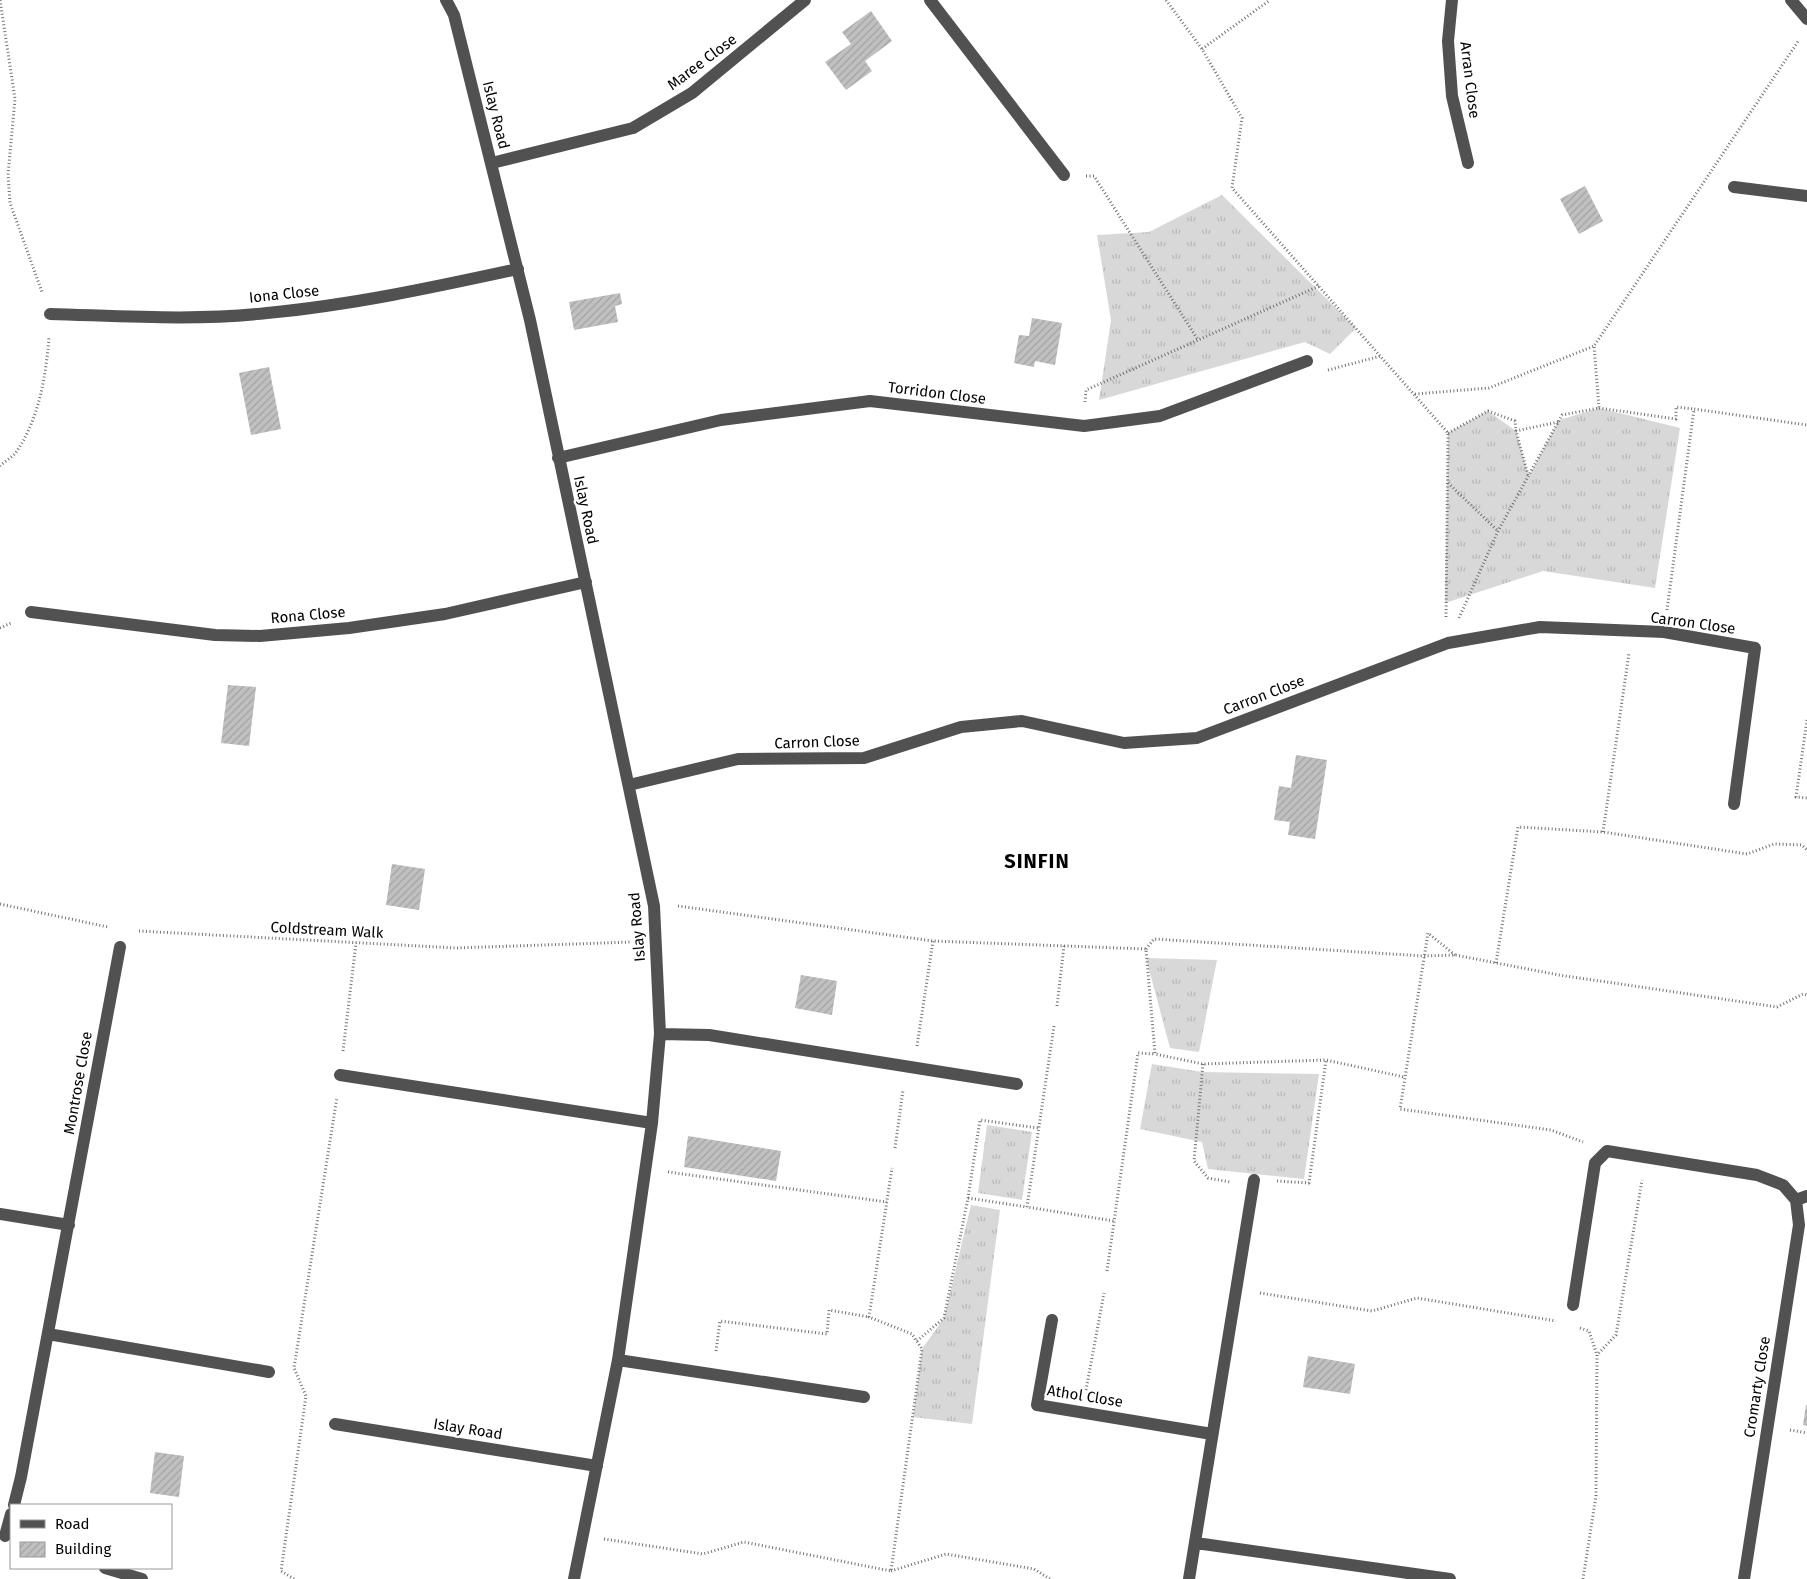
<svg xmlns="http://www.w3.org/2000/svg" width="1807" height="1579" font-family="'Fira Sans',sans-serif">
  <defs>
    <pattern id="grass-tufts" width="24" height="20" patternUnits="userSpaceOnUse" patternTransform="scale(1.25)"><rect width="24" height="20" fill="#d8d8d8"/><path d="M3 7l-1-3M5 7V3M7 7l1-3M15 17l-1-3M17 17v-4M19 17l1-3" fill="none" stroke="#b8b8b8"/></pattern>
    <pattern id="building-hatch" width="6" height="6" patternUnits="userSpaceOnUse" patternTransform="scale(1.25)"><rect width="6" height="6" fill="#c0c0c0"/><path d="M-1 1l2-2M0 6l6-6M5 7l2-2" fill="none" stroke="#a3a3a3"/></pattern>
  </defs>
  <rect width="100%" height="100%" fill="#fff"/>
  <!-- grass -->
  <path fill="url(#grass-tufts)" d="M1222 195 1356 328 1330 354 1305 342 1099 400 1111 320 1097 235 1149 232Z
    M1599 408 1680 428 1655 588 1543 571 1445 603 1448 433 1488 411 1516 431 1529 476 1559 420Z
    M1146 958 1217 960 1199 1052 1170 1048Z
    M1152 1064 1202 1072 1319 1074 1304 1179 1208 1169 1202 1142 1140 1129Z
    M987 1125 1032 1132 1022 1200 978 1193Z
    M971 1205 1000 1210 972 1424 913 1417 922 1349 944 1318Z"/>
  <!-- building -->
  <path fill="url(#building-hatch)" d="M871 11 892 41 865 61 872 71 846 90 825 62 851 44 842 32Z
    M1585 186 1603 221 1579 234 1560 199Z
    M620 293 622 304 615 306 618 322 574 330 569 302Z
    M1032 318 1062 323 1055 365 1035 361 1034 367 1014 363 1019 335 1029 336Z
    M269 367 281 429 251 435 239 373Z
    M228 685 256 687 249 746 221 743Z
    M1296 755 1327 760 1315 839 1288 835 1290 822 1274 820 1279 786 1291 788Z
    M392 864 425 869 419 910 386 905Z
    M801 975 837 981 832 1015 795 1008Z
    M688 1136 781 1151 776 1181 684 1167Z
    M1308 1356 1355 1364 1350 1394 1303 1387Z
    M1806 1405H1807V1426L1803 1425Z
    M155 1452 184 1456 179 1497 150 1493Z"/>
  <g fill="none" stroke-linecap="round" stroke-linejoin="round">
    <!-- path -->
    <path stroke="#737373" stroke-width="3" stroke-dasharray="1 2.5" stroke-linecap="butt" d="M0 0 15 99 8 175 10 203 42 292
      M1166 0 1202 49 1242 118 1232 188 1448 433 1446 619
      M1202 49 1270 0
      M1086 176H1094L1198 340
      M1328 370 1381 356
      M1415 394 1489 388 1594 346
      M1085 402 1086 390 1319 286
      M1599 408 1676 419V407L1694 409
      M1448 433 1488 411 1515 421 1516 431
      M0 466C5 461 13 457 17 451 39 418 46 376 49 337
      M1528 475 1516 431 1558 422
      M1448 483 1498 531
      M1667 610 1694 409 1807 425
      M1459 618 1498 531 1562 415 1599 408 1594 346 1799 40
      M0 628 11 623
      M1807 720 1796 797 1807 798
      M1603 832 1629 653
      M0 904 108 927
      M678 906 933 941 1146 949 1155 1054 1203 1064 1326 1060 1404 1077
      M139 931 456 948 632 942
      M1146 949 1154 939 1423 956 1455 955 1559 975 1777 1007 1803 994 1807 995
      M1455 955 1428 933 1400 1109 1551 1130 1583 1142
      M1496 963 1518 827 1603 832 1747 854 1774 844 1802 845 1807 850
      M1057 1006 1064 946
      M1054 1026 1027 1207 1114 1221
      M917 1046 933 941
      M343 1051 356 943
      M1203 1064 1194 1161 1208 1178 1230 1182
      M895 1148 903 1090
      M668 1172 887 1202
      M1277 1181 1309 1183 1326 1060
      M968 1198 1027 1207
      M1107 1271 1138 1053 1155 1054
      M1260 1293 1372 1311 1417 1298 1556 1321
      M1580 1328 1589 1331 1597 1355
      M917 1341 944 1318 968 1198 980 1120 1038 1128
      M716 1351 720 1321 827 1334 829 1310 869 1317
      M1086 1390 1104 1293
      M1790 1430 1807 1433
      M604 1539 703 1554 744 1542 891 1571 922 1349 912 1334 869 1317 892 1168
      M891 1571 946 1554 1034 1569 1050 1579
      M294 1579 281 1571 306 1396 294 1368 337 1097
      M1583 1579 1596 1496 1597 1355 1616 1335 1642 1180"/>
    <!-- minor -->
    <path stroke="#515151" stroke-width="12" d="M446 0 454 15 530 320 654 906 660 1034 652 1123 618 1360 574 1579
      M930 0 1064 175
      M1452 0 1448 41 1452 96 1468 163
      M1791 0 1807 19
      M492 163 633 128 692 93 805 0
      M1734 187 1807 196
      M50 314C123 316 195 321 267 313 352 305 435 287 518 269
      M558 458 721 420 870 401 1084 426 1160 416 1307 361
      M31 612 215 635 260 636 349 628 445 614 586 582
      M629 785 738 759 864 758 961 727 1022 721 1124 743 1197 738 1448 643 1540 627 1664 632 1755 648 1734 804
      M660 1034 709 1035 1017 1084
      M340 1075 652 1123
      M0 1214 69 1225
      M1573 1305 1595 1163 1607 1151 1757 1175 1783 1185 1796 1200 1807 1196
      M1052 1320 1037 1405 1212 1434
      M48 1334 269 1372
      M618 1360 864 1397
      M335 1424 597 1466
      M14 1505 21 1477 120 947
      M5 1536 11 1514
      M1196 1543 1450 1579
      M105 1568 142 1579
      M1189 1579 1254 1180
      M1744 1579 1799 1225 1796 1200"/>
  </g>
  <g text-anchor="middle" dominant-baseline="central" stroke-width="4.5" stroke-linejoin="round" paint-order="stroke">
    <!-- street labels -->
    <g font-size="15" fill="#000" stroke="#fff">
      <text transform="translate(702 62) rotate(-37)">Maree Close</text>
      <text transform="translate(1470 80) rotate(83)">Arran Close</text>
      <text transform="translate(496 115) rotate(76)">Islay Road</text>
      <text transform="translate(284 294) rotate(-6)">Iona Close</text>
      <text transform="translate(937 393) rotate(7)">Torridon Close</text>
      <text transform="translate(586 510) rotate(78)">Islay Road</text>
      <text transform="translate(308 615) rotate(-5)">Rona Close</text>
      <text transform="translate(1693 623) rotate(8)">Carron Close</text>
      <text transform="translate(1264 695) rotate(-21)">Carron Close</text>
      <text transform="translate(817 742) rotate(-2)">Carron Close</text>
      <text transform="translate(637 927) rotate(-95)">Islay Road</text>
      <text transform="translate(327 930) rotate(3)">Coldstream Walk</text>
      <text transform="translate(78 1083) rotate(-80)">Montrose Close</text>
      <text transform="translate(1757 1387) rotate(-81)">Cromarty Close</text>
      <text transform="translate(1085 1396) rotate(9)">Athol Close</text>
      <text transform="translate(468 1429) rotate(9)">Islay Road</text>
    </g>
    <!-- district labels -->
    <g font-size="20" font-weight="bold" letter-spacing="1" fill="#000" stroke="#fff">
      <text x="1037" y="861">SINFIN</text>
    </g>
  </g>
  <!-- legend -->
  <rect x="10" y="1504" width="162" height="65" fill="#ffffff" stroke="#999999"/>
  <rect x="20" y="1520" width="25" height="8" fill="#515151" stroke="#999999"/>
  <text x="55" y="1529" font-size="15" fill="#000000">Road</text>
  <rect x="20" y="1542" width="25" height="15" fill="url(#building-hatch)" stroke="#999999"/>
  <text x="55" y="1554" font-size="15" fill="#000000">Building</text>
</svg>
